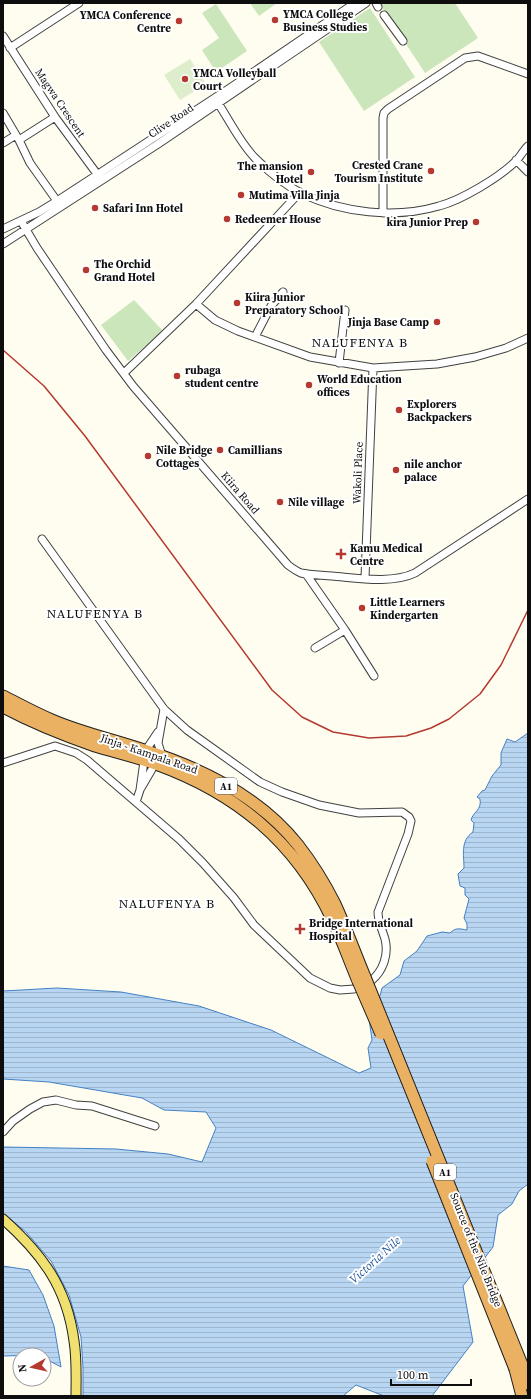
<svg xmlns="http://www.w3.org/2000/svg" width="531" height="1399" font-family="'Source Serif 4',serif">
  <defs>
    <pattern id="water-rules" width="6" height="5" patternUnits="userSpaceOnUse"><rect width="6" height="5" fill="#b8d5f2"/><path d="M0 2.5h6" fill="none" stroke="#9db6ce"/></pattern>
  </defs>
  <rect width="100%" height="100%" fill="#fefdf0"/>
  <!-- grass -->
  <path fill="#cce6bc" d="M250 3H277L259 16Z
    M379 3H455L478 38 425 73Z
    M216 4 247 51 216 72 202 50 219 38 202 13Z
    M370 8 415 77 364 111 319 42Z
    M134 300 163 331 128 361 101 325Z"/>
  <!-- pitch -->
  <path fill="#deeecd" d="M190 59 206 84 180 100 164 75Z"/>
  <!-- water -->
  <path fill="url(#water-rules)" stroke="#4481c4" d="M528 733V1184L519 1191 512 1204 498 1215 493 1247 463 1286 473 1342 432 1396H384L356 1385 343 1396H83V1368L81 1337 69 1295 51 1261 26 1232 3 1213V1147L116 1149 168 1154 202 1162 216 1128 206 1112 164 1110 142 1098 49 1082 3 1079V991L57 988 121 992 199 1006 271 1030 359 1073 371 1068 368 1048 372 1040 368 1011 372 1003 380 996 382 988 400 975 404 961 417 951 427 936 442 932 450 933C456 927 460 929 467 930V924L464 918 469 899 465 895V888L460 886 458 874 464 868C464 855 460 841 473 832L474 823 471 820C473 812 482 810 480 799L477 797 482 791 485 790 492 776 501 765V753L507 739 515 742Z
    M3 1266 29 1270 43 1295 54 1326 61 1367 44 1358V1355L3 1356Z"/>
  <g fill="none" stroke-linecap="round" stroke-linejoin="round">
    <defs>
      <path id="minor" d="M376 3 378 7
        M384 15 403 41
        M3 36 55 117 100 178
        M10 48 79 3
        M218 103C229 120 241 144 255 158 267 170 285 185 301 193 342 213 395 219 439 206 462 200 500 177 517 160 521 155 524 150 528 146
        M3 113 16 135
        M19 140 30 163 57 201
        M3 143 16 135 19 140 55 117
        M516 160 528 172
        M383 213V118L384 113 388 109 465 58 478 56 528 74
        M21 221 37 248 106 350 133 386 288 565C292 568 296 571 301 573 311 575 322 575 332 576 357 578 392 584 415 573L528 499
        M3 229 39 212 57 201 230 88 355 3
        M3 244 158 144 366 3
        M196 304 215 320 238 331 310 357 373 368 437 364 475 357 506 348 528 338
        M255 337 271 306 283 292
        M339 363 345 310
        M124 373 196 304 300 192
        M42 539 164 709 187 730 260 782 282 792 319 805 359 813 402 812 409 817 411 821 408 834 378 912C378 922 382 929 385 939 389 955 383 971 371 981
        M306 574 345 630 374 676
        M365 578 373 368
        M315 648 345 630
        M146 750 158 732
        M162 756 158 743 164 709
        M3 763 55 746 76 753 87 760 179 839 203 863 234 898 254 925 310 978 330 988 340 990 354 989
        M141 788 155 764
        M136 802 140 790 144 761
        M3 1132 13 1121 30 1109 43 1102 56 1100 76 1105 92 1106 155 1126"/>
      <path id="major" d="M3 1219C42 1254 67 1287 74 1341 77 1359 76 1378 76 1396"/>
      <path id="highway" d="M3 696C19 704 35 713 52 720 82 733 115 740 147 751 203 769 261 798 298 845 312 863 325 884 335 904 346 928 355 953 365 977
        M3 707C33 723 63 735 95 746 115 752 136 757 156 764 236 793 295 841 332 919 342 939 349 960 358 981
        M523 1367 528 1384
        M515 1369 522 1396"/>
    </defs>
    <!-- minor casing -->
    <use href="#minor" stroke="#414141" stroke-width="9"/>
    <!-- major casing -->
    <use href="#major" stroke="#1f1f1f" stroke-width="11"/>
    <!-- highway casing -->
    <use href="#highway" stroke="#1f1f1f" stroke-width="13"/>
    <!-- minor -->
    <use href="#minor" stroke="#fff" stroke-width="7"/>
    <!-- major -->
    <use href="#major" stroke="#efe06f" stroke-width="9"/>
    <!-- highway -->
    <use href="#highway" stroke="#eab162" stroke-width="11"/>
    <!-- rail -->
    <path stroke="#b5392f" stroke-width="1.5" d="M3 350 44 386 85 436 272 690 302 717 333 732 369 738 406 736 431 728 449 719 480 694 501 665 528 610"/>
    <defs>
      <path id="highway-bridge" d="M365 977 523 1367
        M358 981 381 1034
        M432 1161 515 1369"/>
    </defs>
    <!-- highway-bridge casing -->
    <use href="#highway-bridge" stroke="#1f1f1f" stroke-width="13" stroke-linecap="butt"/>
    <!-- highway-bridge -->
    <use href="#highway-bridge" stroke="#eab162" stroke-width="11"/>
  </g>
  <!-- markers -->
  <g fill="#b5392f" stroke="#fff" stroke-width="1.5">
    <circle cx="275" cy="20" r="4"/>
    <circle cx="179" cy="21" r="4"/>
    <circle cx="185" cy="79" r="4"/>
    <circle cx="431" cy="171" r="4"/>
    <circle cx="311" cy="172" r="4"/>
    <circle cx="241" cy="195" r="4"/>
    <circle cx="95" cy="208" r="4"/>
    <circle cx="227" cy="219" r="4"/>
    <circle cx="476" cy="222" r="4"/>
    <circle cx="86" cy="270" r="4"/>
    <circle cx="237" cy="303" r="4"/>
    <circle cx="437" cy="322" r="4"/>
    <circle cx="177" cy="376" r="4"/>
    <circle cx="309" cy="385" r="4"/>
    <circle cx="399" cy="410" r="4"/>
    <circle cx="220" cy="450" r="4"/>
    <circle cx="148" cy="456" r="4"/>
    <circle cx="396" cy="470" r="4"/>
    <circle cx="280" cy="502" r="4"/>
    <path d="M339 548h4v4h4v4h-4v4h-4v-4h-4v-4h4z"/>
    <circle cx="362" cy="608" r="4"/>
    <path d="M298 923h4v4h4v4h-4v4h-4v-4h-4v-4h4z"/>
  </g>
  <g text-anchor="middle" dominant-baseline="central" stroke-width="4" stroke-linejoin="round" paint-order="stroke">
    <!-- shield labels -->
    <g fill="#fff" stroke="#565656" stroke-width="1">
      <rect x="215" y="778" width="22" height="16" rx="3"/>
      <rect x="434" y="1164" width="22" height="16" rx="3"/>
    </g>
    <g font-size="10" font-weight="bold" fill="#0e0e0e">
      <text x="226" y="786">A1</text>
      <text x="445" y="1172">A1</text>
    </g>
    <!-- poi labels -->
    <g font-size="11" font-weight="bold" fill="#0e0e0e" stroke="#fff" text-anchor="start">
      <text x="283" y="14">YMCA College<tspan x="283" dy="13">Business Studies</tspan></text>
      <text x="171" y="15" text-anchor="end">YMCA Conference<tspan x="171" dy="13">Centre</tspan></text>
      <text x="193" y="73">YMCA Volleyball<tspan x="193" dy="13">Court</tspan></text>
      <text x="423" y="165" text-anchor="end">Crested Crane<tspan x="423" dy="13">Tourism Institute</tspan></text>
      <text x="303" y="166" text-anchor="end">The mansion<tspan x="303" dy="13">Hotel</tspan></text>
      <text x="249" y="195">Mutima Villa Jinja</text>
      <text x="103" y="208">Safari Inn Hotel</text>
      <text x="235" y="219">Redeemer House</text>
      <text x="468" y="222" text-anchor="end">kira Junior Prep</text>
      <text x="94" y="264">The Orchid<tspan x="94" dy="13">Grand Hotel</tspan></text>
      <text x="245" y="297">Kiira Junior<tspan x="245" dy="13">Preparatory School</tspan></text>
      <text x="429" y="322" text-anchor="end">Jinja Base Camp</text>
      <text x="185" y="370">rubaga<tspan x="185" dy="13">student centre</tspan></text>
      <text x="317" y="379">World Education<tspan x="317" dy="13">offices</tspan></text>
      <text x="407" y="404">Explorers<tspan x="407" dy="13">Backpackers</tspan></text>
      <text x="156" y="450">Nile Bridge<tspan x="156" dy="13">Cottages</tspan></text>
      <text x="228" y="450">Camillians</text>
      <text x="404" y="464">nile anchor<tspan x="404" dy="13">palace</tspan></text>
      <text x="288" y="502">Nile village</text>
      <text x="350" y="548">Kamu Medical<tspan x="350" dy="13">Centre</tspan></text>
      <text x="370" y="602">Little Learners<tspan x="370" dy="13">Kindergarten</tspan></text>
      <text x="309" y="923">Bridge International<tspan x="309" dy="13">Hospital</tspan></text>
    </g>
    <!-- street labels -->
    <g font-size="11" fill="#0e0e0e" stroke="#fff">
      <text transform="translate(60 103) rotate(56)">Magwa Crescent</text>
      <text transform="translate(171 121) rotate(-34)">Clive Road</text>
      <text transform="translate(358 473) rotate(-88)">Wakoli Place</text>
      <text transform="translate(240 493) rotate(49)">Kiira Road</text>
      <text transform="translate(149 754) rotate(19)">Jinja - Kampala Road</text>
      <text transform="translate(476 1250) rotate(68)">Source of the Nile Bridge</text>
    </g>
    <!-- water labels -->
    <g font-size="12" font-style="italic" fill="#1f5498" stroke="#fff">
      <text transform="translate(375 1260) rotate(-42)">Victoria Nile</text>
    </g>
    <!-- quarter labels -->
    <g font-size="13" letter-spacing="1" fill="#0e0e0e" stroke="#fff">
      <text x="360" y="342">NALUFENYA B</text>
      <text x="95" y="613">NALUFENYA B</text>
      <text x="167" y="903">NALUFENYA B</text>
    </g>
  </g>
  <!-- border -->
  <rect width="531" height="1399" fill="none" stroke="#0e0e0e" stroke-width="8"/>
  <!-- north arrow -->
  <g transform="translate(32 1367) rotate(262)"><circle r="19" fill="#ffffff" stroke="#9f9f9f"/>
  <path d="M0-3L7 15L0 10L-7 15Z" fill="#b5392f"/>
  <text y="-6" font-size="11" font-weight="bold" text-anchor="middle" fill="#0e0e0e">N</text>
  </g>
  <!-- scale -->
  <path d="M391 1379v6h80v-6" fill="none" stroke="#0e0e0e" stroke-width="2"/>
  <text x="397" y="1379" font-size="12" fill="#0e0e0e" stroke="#ffffff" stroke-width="3" paint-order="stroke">100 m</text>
</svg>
